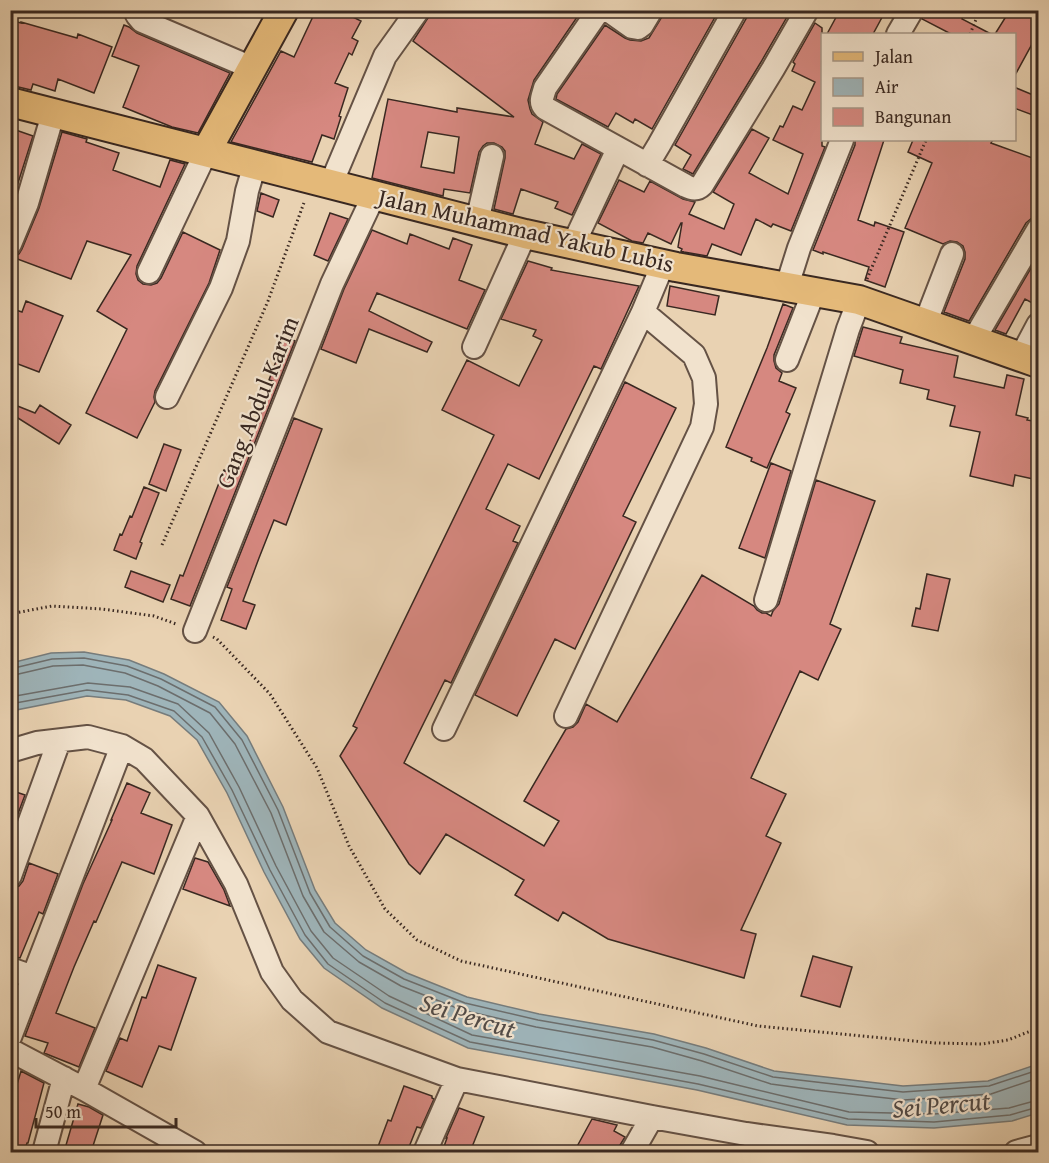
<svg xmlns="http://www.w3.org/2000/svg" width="1049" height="1163" font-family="'Gentium Book Plus',serif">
  <rect width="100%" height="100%" fill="#e9d2b2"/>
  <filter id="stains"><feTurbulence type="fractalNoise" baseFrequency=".00333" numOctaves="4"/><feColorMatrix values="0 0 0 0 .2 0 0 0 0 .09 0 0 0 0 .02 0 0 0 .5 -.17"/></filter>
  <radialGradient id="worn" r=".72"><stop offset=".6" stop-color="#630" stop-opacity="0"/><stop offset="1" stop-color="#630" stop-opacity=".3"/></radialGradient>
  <!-- water -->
  <path fill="#9eb4b9" stroke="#767c7c" stroke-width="1.5" d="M84 652 129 660 164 674 219 702 247 736 283 807 315 890 335 923 366 950 407 973 467 997 539 1014 654 1034 706 1048 774 1071 903 1086 988 1081 1038 1064V1113L1012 1121 934 1128 847 1125 697 1090 468 1048 382 1008 324 968 300 939 264 872 227 793 197 740 170 716 126 700 87 696 11 711V663L51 653Z"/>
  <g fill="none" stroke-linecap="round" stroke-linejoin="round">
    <!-- shore -->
    <path stroke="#6c6e6d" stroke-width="1.5" d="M10 669 52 659 84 658 127 666 161 679 215 707 242 740 278 810 310 893 330 927 363 956 404 979 465 1003 538 1020 653 1040 704 1054 773 1077 816 1082 903 1092 989 1086 1038 1070
      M10 676 53 666 83 665 125 673 158 686 210 713 235 744 271 813 303 896 324 932 359 962 401 986 462 1010 536 1027 652 1047 702 1061 771 1084 815 1090 904 1100 991 1094 1038 1078
      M10 697 88 683 130 687 178 704 209 733 239 787 276 866 311 931 333 958 389 996 472 1035 700 1076 849 1112 934 1114 1009 1108 1038 1100
      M10 704 87 690 128 695 174 711 202 737 232 790 270 870 305 935 328 964 385 1003 470 1042 698 1084 848 1119 934 1122 1010 1115 1038 1107"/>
  </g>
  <!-- building -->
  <path fill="#d68880" stroke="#392821" stroke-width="1.5" fill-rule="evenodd" d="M316 10H339L361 21 352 38 358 41 352 55 349 53 335 83 348 88 339 116 341 117 334 139 322 135 312 162 231 142 281 51 294 57Z
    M433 10H582L534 80 528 100 530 109 532 114 543 122 535 144 574 159 582 144 601 154 572 215 555 208 558 202 521 189 513 214 494 209 505 158V151L502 147 494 143H487L483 146 479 152 470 193 444 189 443 196 372 178 388 99 457 112V108L514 117 413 41ZM428 132 459 137 454 173 421 167Z
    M666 10H719L652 129 635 119 633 123 616 113 608 127 556 99 557 94 605 25 625 38 630 40 641 41 649 38Z
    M748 10H791L761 62 693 174 683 169 691 155 675 145 747 17Z
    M840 10H886L873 34H827Z
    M925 10H966L962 19 991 34H951L922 19Z
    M1010 10H1038V33L1014 77V34H995Z
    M10 20 21 23V22L77 38 78 34 112 47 94 93 58 79 55 91 33 84 31 90 10 85Z
    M815 23 822 28V146L825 147 791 231 773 224 771 227 756 219 741 255 712 244 707 256 684 252 681 251 682 249 678 247 682 223H681L671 244 648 233 643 243 632 241 598 223 619 180 644 192 650 181 683 199 695 202 689 214 724 229 734 204 713 192 752 129 769 138 749 173 788 194 803 154 773 140 780 126 783 127 793 106 802 110 815 82 792 71 795 64 793 62Z
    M124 25 129 27 137 33 230 73 198 133 172 127 123 107 139 66 112 56Z
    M1014 87 1038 97V117L1014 108Z
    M10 128 33 136 10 208Z
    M62 132 87 139 86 142 119 153 113 170 160 187 170 160 185 164 137 266 136 274 138 280 143 284 151 285 157 283 161 278 183 232 220 250 209 283 155 391 154 397 155 402 137 438 86 413 127 329 97 311 131 255 87 241 71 279 12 257 19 254 22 249 39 208Z
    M855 140H884L858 220 874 226 875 222 904 232 885 287 865 280 869 267 823 252V254L813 250 855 145Z
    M913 140H993L991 143 1038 160V217L1032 218 1026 223 969 321 944 312 965 259V252L963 246 957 242 950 241 943 244 905 228 932 163 908 152Z
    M261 193 279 200 273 217 257 211Z
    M330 213 348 219 328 261 314 255Z
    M372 230 407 244 410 234 449 249 453 238 472 245 459 280 485 290 467 329 377 293 369 311 432 342 427 352 369 329 356 363 321 349 344 289Z
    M1038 256V306L1025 299 1006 334 995 330Z
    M528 261 552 268 551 270 639 286 601 369 594 366 539 479 508 464 486 509 520 526 513 541 518 543 451 683 445 680 404 763 544 846 559 821 524 801 566 729 573 727 578 722 586 704 617 722 702 575 754 606 757 610 762 613H766L771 616 773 611 779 604 816 480 875 501 830 624 841 629 818 680 800 671 751 778 786 794 766 836 781 843 741 930 756 934 744 978 608 939 563 912 558 921 515 895 524 880 446 834 420 874 409 864 340 756 357 728 353 726 494 435 442 410 467 360 519 386 542 340 533 336 536 330 501 319Z
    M670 286 719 296 715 315 667 306Z
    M26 301 63 316 39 372 10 361V308L22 312Z
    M783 304 793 308 774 355V361L776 368 782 373 779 381 796 388 786 412 790 414 767 468 751 461 752 458 726 447 767 348Z
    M863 327 902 337 900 343 958 356 954 377 1004 388 1007 375 1024 379 1016 415 1028 418 1027 420 1038 422V480L1015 475 1013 486 970 476 980 432 950 426 955 406 927 399 929 390 900 383 903 370 854 356Z
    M285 337 295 341 190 606 171 599 180 575 183 576 224 470 234 474 246 444H249L273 381 269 380Z
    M625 382 676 408 623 516 636 522 575 649 555 639 517 716 475 695Z
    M10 403 35 413 40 405 71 425 59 444 10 413Z
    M294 418 322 429 286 525 274 520 259 558 243 601 255 605 246 629 221 620 232 589 227 587Z
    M164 444 181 450 166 491 149 484Z
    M771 463 791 471 765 558 739 548Z
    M144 487 159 493 140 542 142 543 136 559 114 550 120 534 122 535 130 516 132 517Z
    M131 571 170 585 163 602 125 587Z
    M927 574 950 579 938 631 912 626 916 608 920 609Z
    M127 783 150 793 141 813 172 825 154 874 122 862 96 922 94 921 74 967 56 1013 95 1028 79 1067 44 1053 48 1043 25 1036 83 884 112 820H111Z
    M10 790 25 795 10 835Z
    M195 858 208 862 224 890 230 906 183 889Z
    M29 863 58 874 43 914 39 912 20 958 10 956V889L19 886 23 881Z
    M813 956 852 967 840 1007 801 996Z
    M158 965 196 978 171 1050 159 1046 142 1087 106 1071 120 1038 127 1041 142 997 146 998Z
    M21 1071 44 1083 28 1143H27L24 1152H10V1097L13 1098Z
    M404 1086 432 1096V1098L434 1099 421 1128 417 1127 407 1152H376L388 1120 391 1121Z
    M78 1104 89 1107 103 1115 91 1152H64Z
    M459 1108 484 1117 470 1152H442L447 1138H446Z
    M592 1119 617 1125 614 1131 625 1137 620 1145 619 1152H574Z"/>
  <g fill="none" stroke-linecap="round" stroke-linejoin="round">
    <defs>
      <path id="minor" d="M137 10V15L142 21 252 68
        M599 10 545 88C543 96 539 102 545 108L686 186C692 189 697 190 702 185L773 69 807 10
        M608 10 632 27 638 28 642 25 651 10
        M898 34 912 10
        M647 165 659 145 735 10
        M331 184 385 56 418 10
        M477 222 492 156
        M10 244 27 203 53 114
        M573 245 618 149
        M149 272 206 152
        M787 286 799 248 842 140
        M925 324 952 254
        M973 341 1038 230
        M474 347 525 234
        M1021 357 1038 325
        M787 360 814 291
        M167 397 221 288 238 241 247 191 255 164
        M766 600 848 329 859 300
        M195 631 332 284 374 195
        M566 716 702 427 706 404 704 378 694 355 643 312
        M444 729 643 312 663 264
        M10 751 37 743 88 737 122 746 144 759 198 816 236 884 272 972 292 1000 328 1032 457 1079 652 1117 746 1134 833 1146 867 1152
        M10 876 59 741
        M10 969 33 977
        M10 1037 122 746
        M10 1050 84 1089 195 1152
        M84 1089 198 816
        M44 1152 64 1078
        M425 1152 457 1079
        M632 1152 652 1117
        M1016 1152 1038 1146"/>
      <path id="major" d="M10 102 525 234 676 267 859 300 1038 363
        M206 152 284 10"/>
    </defs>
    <!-- minor casing -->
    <use href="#minor" stroke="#655245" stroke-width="26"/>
    <!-- major casing -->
    <use href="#major" stroke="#392821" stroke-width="32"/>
    <!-- path -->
    <path stroke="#392821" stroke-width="3" stroke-dasharray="1.5 3" stroke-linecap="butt" d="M970 34 980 10
      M867 279 926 140
      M162 545 268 301 305 200
      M10 614 52 606 102 609 154 616 176 624
      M213 637 217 639 270 694 317 768 349 846 385 909 417 940 461 961 758 1026 935 1043 982 1044 1008 1040 1038 1028"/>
    <!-- minor -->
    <use href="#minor" stroke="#f1e2cd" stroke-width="22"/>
    <!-- major -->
    <use href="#major" stroke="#e4b979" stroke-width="28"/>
  </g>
  <g text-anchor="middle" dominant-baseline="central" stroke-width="4.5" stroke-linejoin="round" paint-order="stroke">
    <!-- street labels -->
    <g font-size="24" fill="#392821" stroke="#f1e2cd">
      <text transform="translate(526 230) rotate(13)">Jalan Muhammad Yakub Lubis</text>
      <text transform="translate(257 402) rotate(-68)">Gang Abdul Karim</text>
    </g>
    <!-- water labels -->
    <g font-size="26" font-style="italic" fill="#524b47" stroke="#f1e2cd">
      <text transform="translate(468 1015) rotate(17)">Sei Percut</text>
      <text transform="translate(941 1104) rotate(-5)">Sei Percut</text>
    </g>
  </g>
  <!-- margin -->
  <rect width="1049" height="1163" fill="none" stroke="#e9d2b2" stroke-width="36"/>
  <rect x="12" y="12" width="1025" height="1139" fill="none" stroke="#392821" stroke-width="3"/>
  <rect x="18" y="18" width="1013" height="1127" fill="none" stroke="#392821" stroke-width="1.5"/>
  <!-- legend -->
  <rect x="821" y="33" width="195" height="108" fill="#f1e2cd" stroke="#a79888" stroke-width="1.5"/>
  <rect x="833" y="52" width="30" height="9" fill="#e4b979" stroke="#a79888" stroke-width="1.5"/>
  <text x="875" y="63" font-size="18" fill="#392821">Jalan</text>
  <rect x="833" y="78" width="30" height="18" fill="#9eb4b9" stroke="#a79888" stroke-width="1.5"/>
  <text x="875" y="93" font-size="18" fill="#392821">Air</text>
  <rect x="833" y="108" width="30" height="18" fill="#d68880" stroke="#a79888" stroke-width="1.5"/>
  <text x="875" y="123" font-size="18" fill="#392821">Bangunan</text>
  <!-- scale -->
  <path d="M36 1118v9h140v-9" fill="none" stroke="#392821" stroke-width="3"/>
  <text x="45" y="1118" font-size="18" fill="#392821" stroke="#f1e2cd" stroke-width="4.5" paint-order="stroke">50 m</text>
  <rect width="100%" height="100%" filter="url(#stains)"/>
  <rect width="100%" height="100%" fill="url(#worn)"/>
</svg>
